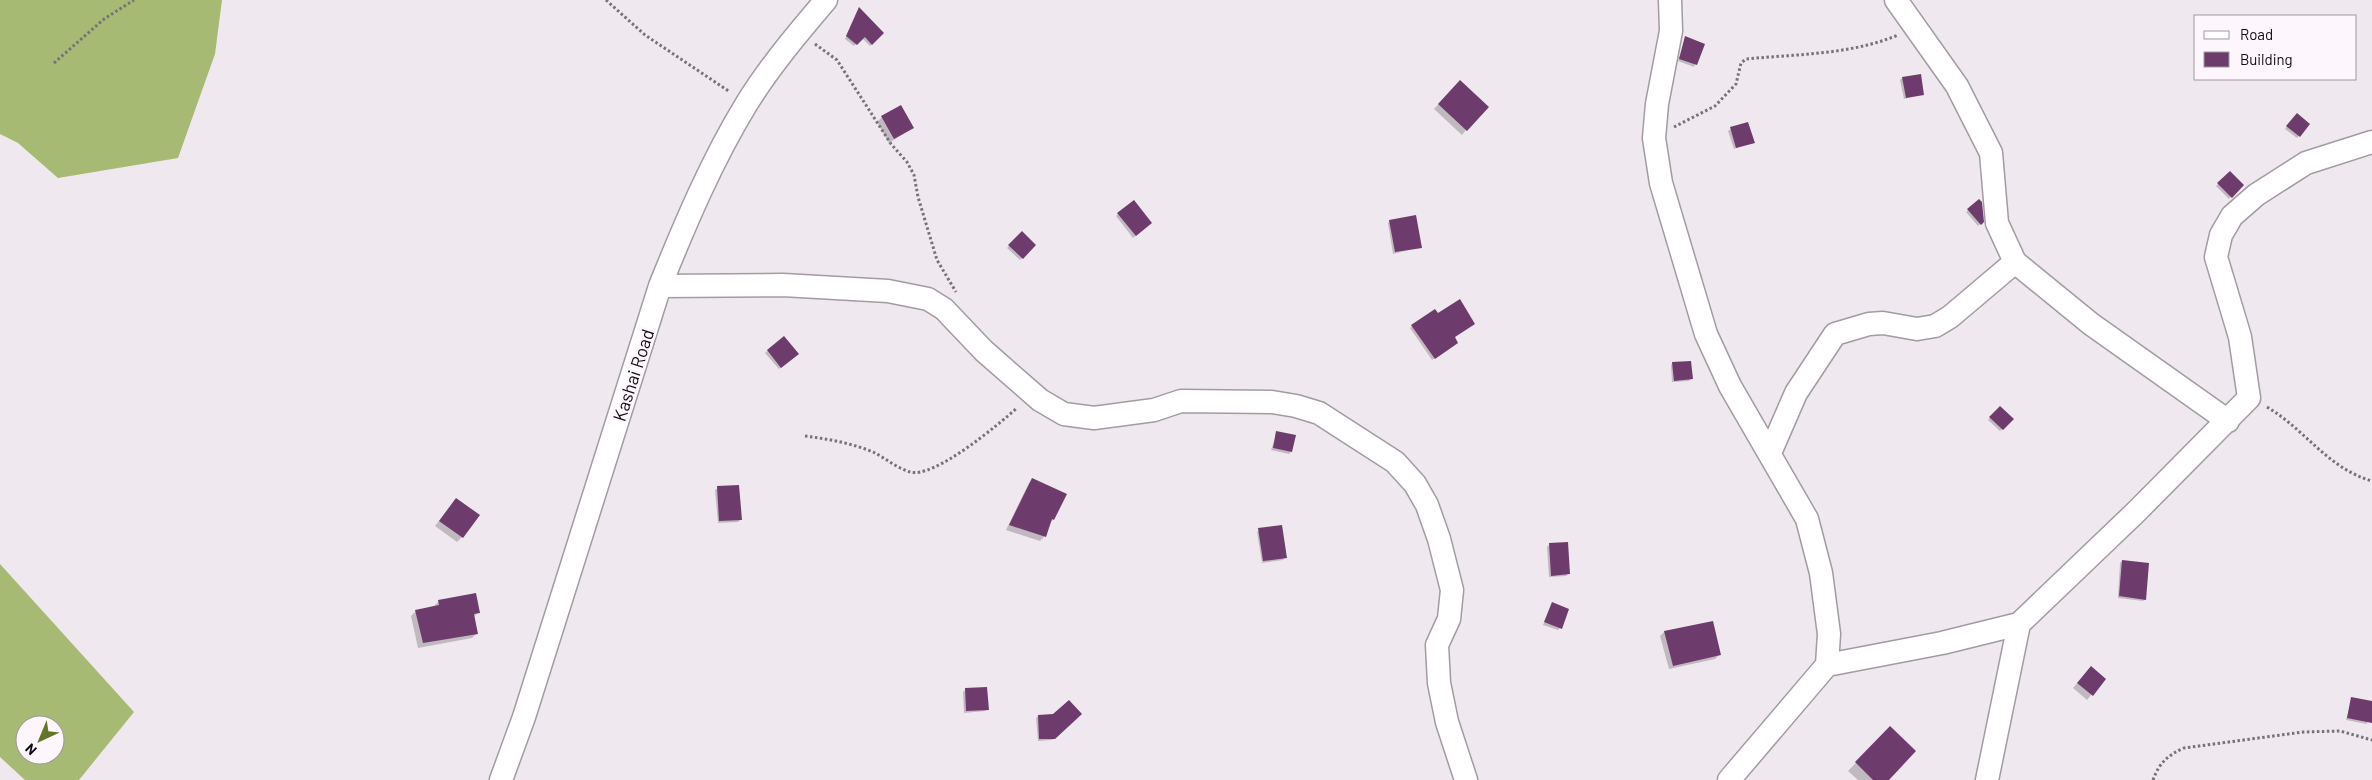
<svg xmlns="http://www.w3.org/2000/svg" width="2372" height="780" font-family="Barlow,sans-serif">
  <rect width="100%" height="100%" fill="#f0e8ef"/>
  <!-- forest -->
  <path fill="#a6ba74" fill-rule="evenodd" d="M0 0H222L215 54 178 158 58 178 18 143 0 134Z
    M0 564 134 712 79 780H25L0 757ZM25 725H55V755H25Z"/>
  <!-- shadow -->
  <path fill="#0003" d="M859 9 882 33 870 46 862 38 854 46 845 39Z
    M1686 38 1704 45 1694 67 1678 61Z
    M1902 78 1923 94 1904 99 1900 80Z
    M1460 81 1466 130 1462 135 1434 109Z
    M2295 116 2308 124 2297 138 2285 129Z
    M882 117 912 128 889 143 877 122Z
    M1731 129 1753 142 1734 149 1728 131Z
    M2230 173 2242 185 2229 199 2216 186Z
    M1968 210 1982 222 1978 226 1966 212Z
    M1118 214 1149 225 1133 238 1116 216Z
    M1390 221 1421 247 1393 254 1388 223Z
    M1022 233 1035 245 1020 260 1007 248Z
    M1412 326 1453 337 1455 345 1432 360 1410 328Z
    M768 350 795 356 779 369 765 353Z
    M1673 363 1691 379 1689 381 1672 382 1671 365Z
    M2000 407 2013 419 2000 431 1988 420Z
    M1277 432 1291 451 1289 454 1271 450Z
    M1033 479 1053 520 1049 523 1044 537 1040 541 1006 530 1029 483Z
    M718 488 740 520 738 522 718 523 715 490Z
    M456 499 462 537 457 542 435 526Z
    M1259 530 1285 557 1283 560 1262 563 1257 532Z
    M1549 545 1568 574 1566 576 1549 577 1547 547Z
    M2122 561 2145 599 2143 601 2118 598 2120 563Z
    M439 601 478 612 474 617 477 633 472 638 418 648 411 616 416 611 434 606Z
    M1552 604 1560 628 1558 630 1543 625Z
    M1712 622 1719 655 1715 659 1669 669 1660 636 1664 632Z
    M2086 673 2104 679 2087 700 2073 688Z
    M965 690 988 709 985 711 964 713 963 692Z
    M2352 699 2372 703 2367 724 2346 720Z
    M1080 714 1052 740 1038 741 1036 718 1038 716Z
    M1890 728 1887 780H1858L1848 771Z"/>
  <!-- building -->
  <path fill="#6d3c6c" d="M859 7 884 33 872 45 865 37 857 45 846 36Z
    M1685 36 1705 44 1697 65 1679 59Z
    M1921 74 1924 95 1906 98 1902 77Z
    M1460 80 1489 107 1467 131 1438 104Z
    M901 105 914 128 894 139 881 116Z
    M2297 113 2310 124 2300 137 2286 126Z
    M1748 122 1755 143 1736 148 1730 127Z
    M2230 171 2244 185 2232 198 2217 183Z
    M1979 199 1982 202 1984 222 1981 225 1967 209Z
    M1134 200 1152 223 1136 236 1117 213Z
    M1416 215 1422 248 1395 252 1389 220Z
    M1022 231 1036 245 1023 259 1008 245Z
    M1460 299 1475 324 1455 337 1458 343 1435 359 1411 325 1435 309 1438 313Z
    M784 336 799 354 781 368 767 350Z
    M1691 361 1693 379 1674 381 1672 362Z
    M2000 406 2014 419 2003 430 1989 417Z
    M1276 431 1296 435 1292 452 1273 448Z
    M1032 478 1067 494 1054 520 1052 519 1046 537 1009 525Z
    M739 485 742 520 719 521 717 486Z
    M456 498 480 515 463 538 439 521Z
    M1282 525 1287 558 1263 561 1258 528Z
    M1568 542 1570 574 1551 576 1549 543Z
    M2122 560 2149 563 2146 600 2119 596Z
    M476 593 480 613 474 614 478 634 423 643 415 610 439 605 438 600Z
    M1552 602 1569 609 1562 629 1544 622Z
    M1713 621 1721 655 1673 666 1664 631Z
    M2091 666 2106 679 2093 696 2077 683Z
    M987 687 989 710 966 711 965 688Z
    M2351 697 2372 701V723L2347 718Z
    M1069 700 1082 714 1055 739H1039L1038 715 1053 714Z
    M1890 726 1916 751 1889 780H1873L1855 762Z"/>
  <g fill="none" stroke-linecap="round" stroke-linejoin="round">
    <defs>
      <path id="minor" d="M1670 0 1671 31 1657 104 1654 138 1661 183 1706 334 1730 386 1807 519 1821 573 1829 634 1827 665
        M1896 0 1957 86 1991 153 1997 223 2015 262 2091 324 2228 421
        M660 286 783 285 888 291 928 299 944 309 984 351 1040 400 1064 414 1094 418 1154 410 1181 401 1272 402 1296 406 1319 413 1395 462 1415 484 1427 505 1439 539 1452 590 1449 619 1437 645 1439 683 1447 722 1466 780
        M1770 453 1796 393 1835 334 1869 324 1883 323 1917 329 1935 326 1950 317 2015 262
        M501 780 524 717 660 286C685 224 712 160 747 103 770 66 798 33 826 0
        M1729 780 1827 665 1942 643 2019 624 2136 512 2249 398 2240 337 2216 257 2221 235 2232 216 2256 195 2306 163 2372 142
        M1987 780 2019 624"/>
    </defs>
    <!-- minor casing -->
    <use href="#minor" stroke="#a29ba2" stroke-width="25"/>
    <!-- path -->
    <path stroke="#777277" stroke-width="3" stroke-dasharray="2.5 2.5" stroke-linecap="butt" d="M606 0 645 35 730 92
      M815 44 837 60 891 144 907 162 914 175 918 197 937 260 956 292
      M54 63 104 19 134 0
      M1674 127 1715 106 1736 84 1741 63 1746 59C1797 54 1850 55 1898 35
      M2267 407C2306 430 2327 468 2372 481
      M805 436C828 439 851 443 873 452 885 458 897 468 910 472 934 479 999 424 1017 408
      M2153 780C2159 763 2168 755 2184 748L2303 732 2340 731 2372 740"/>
    <!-- minor -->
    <use href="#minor" stroke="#fff" stroke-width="22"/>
  </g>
  <g text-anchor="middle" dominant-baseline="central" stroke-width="5" stroke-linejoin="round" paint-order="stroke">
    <!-- street labels -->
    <g font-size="18" fill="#100d10" stroke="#fdf6fd">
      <text transform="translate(633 375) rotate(-72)">Kashai Road</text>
    </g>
  </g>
  <!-- legend -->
  <rect x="2194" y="15" width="162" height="65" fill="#fdf6fd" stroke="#9e999e"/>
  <rect x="2204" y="31" width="25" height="8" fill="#ffffff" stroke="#9e999e"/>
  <text x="2240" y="40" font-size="15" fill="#100d10">Road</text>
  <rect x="2204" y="52" width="25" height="15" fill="#6d3c6c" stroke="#9e999e"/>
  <text x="2240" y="65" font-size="15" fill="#100d10">Building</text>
  <!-- north arrow -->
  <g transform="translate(40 740) rotate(224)"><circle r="24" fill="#fdf6fd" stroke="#9e999e"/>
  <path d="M0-4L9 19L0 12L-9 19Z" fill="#637625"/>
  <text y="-8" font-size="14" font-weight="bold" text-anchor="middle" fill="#100d10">N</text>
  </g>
</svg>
